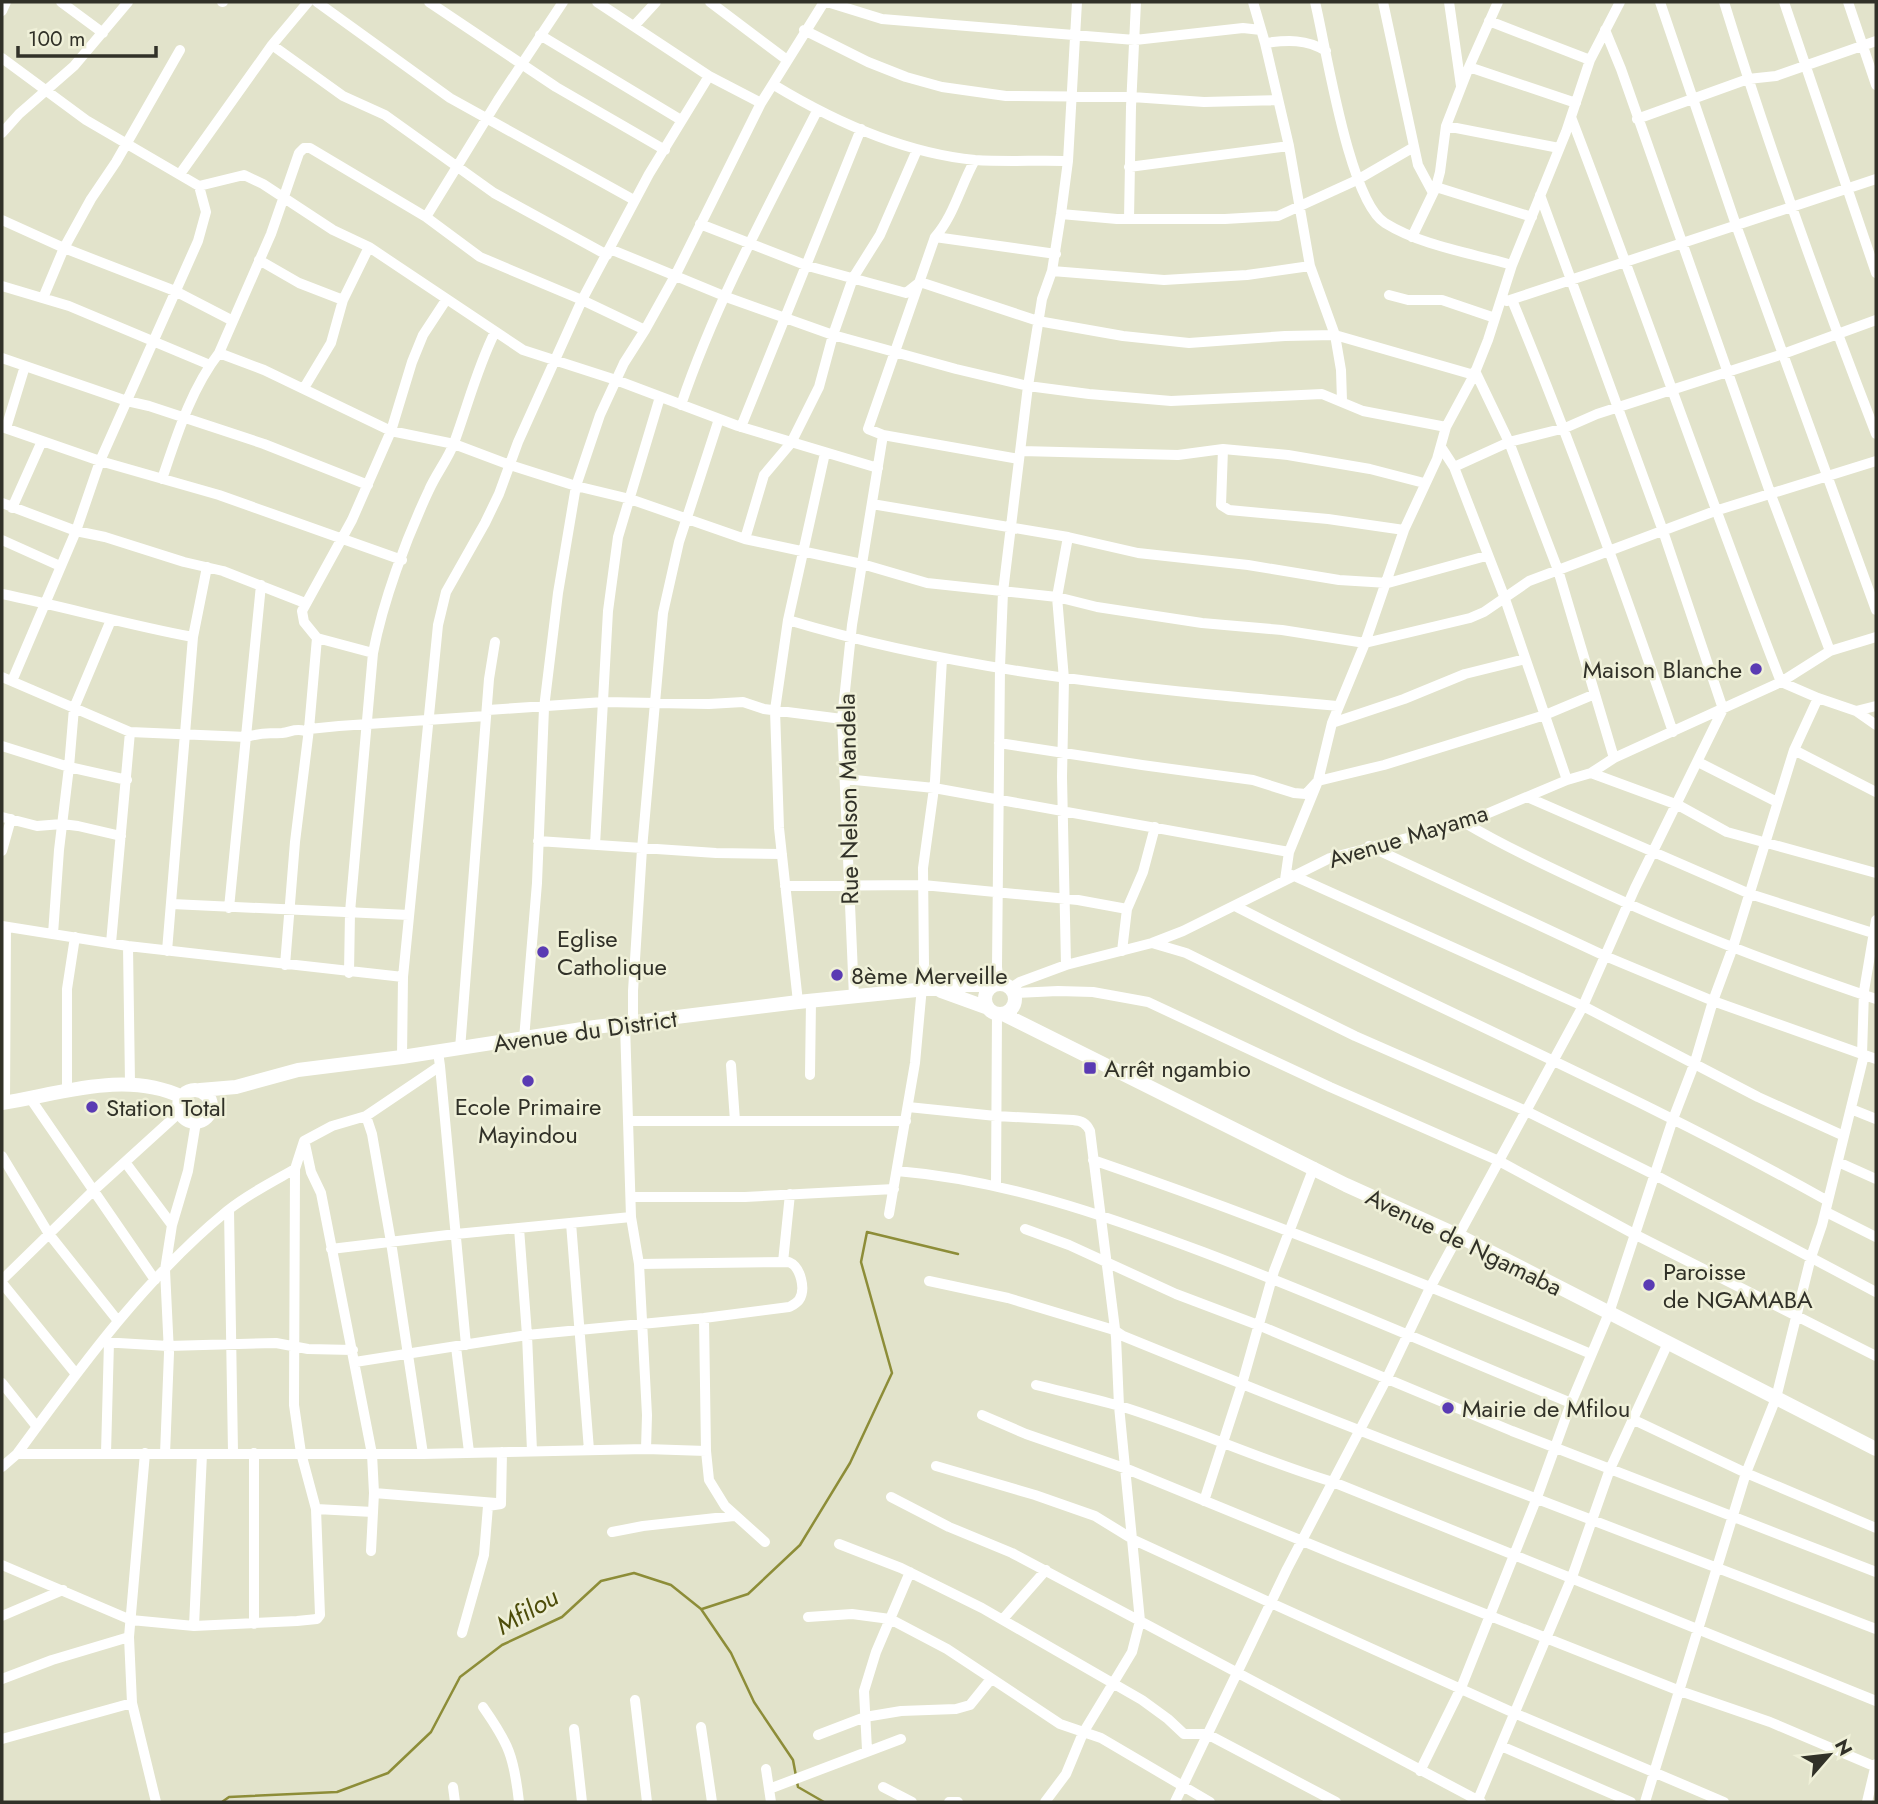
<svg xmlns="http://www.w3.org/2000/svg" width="1878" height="1804" font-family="Jost,sans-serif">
  <rect width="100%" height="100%" fill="#e2e3cb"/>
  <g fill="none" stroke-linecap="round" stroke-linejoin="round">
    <!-- stream -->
    <path stroke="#8d8d38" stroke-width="2.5" d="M702 1609 748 1594 800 1545 850 1463 892 1373 861 1262 867 1232 958 1254
      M797 1782 798 1787 824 1802
      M222 1802 229 1797 337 1792 388 1773 431 1732 460 1677 502 1645 562 1617 601 1581 634 1573 671 1585 701 1609 731 1653 754 1702 793 1760 796 1776"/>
    <!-- minor -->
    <path stroke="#fff" stroke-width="10" d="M61 2 103 33
      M222 2H223
      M317 2 450 98 634 200
      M429 2 556 87 665 150
      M597 2 709 76 761 103
      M710 2 787 60
      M827 2 882 19 1110 38 1135 40 1243 28 1261 30
      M1253 2 1265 43 1289 146 1310 266 1335 335 1341 370 1342 401
      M1315 2C1326 47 1349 201 1385 223 1422 246 1471 253 1512 265
      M1383 2 1418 165 1433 193
      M1449 2 1461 86
      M1660 2 1736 225 1876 610
      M1724 2C1769 148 1821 292 1876 434
      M1784 2 1876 273
      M1848 2 1876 85
      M2 11 6 2
      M1489 21 1590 60
      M634 26 656 2
      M804 30 868 62 906 77 942 87 1006 96 1132 97 1204 102 1278 100
      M1605 30 1621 69 1771 495 1830 651
      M540 35 681 120
      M1265 43C1288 40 1306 39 1326 51
      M272 45 343 96 385 115 494 193 607 255
      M2 58 86 120 199 186 206 212 198 241 100 461 76 531 12 681
      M1469 67 1576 103
      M774 85C835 122 904 153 975 160 1006 162 1037 160 1068 161
      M1571 117C1643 305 1708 494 1781 682L1818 698 1856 711 1876 706
      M1637 119 1748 79 1776 76 1876 41
      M1446 126 1559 148
      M2 133 19 114 74 66 128 2
      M975 160C961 184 954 216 935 237L868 429 883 435 1019 459
      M1129 167 1289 146
      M180 174 272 45 308 2
      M199 186 244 175 263 184 333 230 369 247 523 350 616 380 738 426 878 468
      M1436 187 1532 217
      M1061 214 1117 219H1225L1278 216 1357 180 1414 147
      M426 217 498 100 563 2
      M1129 219 1131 107 1136 2
      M2 220 64 248 175 291 233 321
      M700 224 808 266 906 293 920 282 1038 321 1123 336 1189 343 1285 336 1335 335 1474 375
      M935 237 1056 254
      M1412 237 1436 187 1440 172 1446 126 1469 67 1498 2
      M610 249 729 298 833 335 956 369 1028 386 1089 394 1171 401 1322 394 1363 411 1446 427
      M259 260 299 283 343 300
      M1052 271 1164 280 1247 275 1310 266
      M2 286 69 306 210 365
      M1389 295 1408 300H1442L1495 318
      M43 298 64 248 91 199 116 162 180 50
      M1512 300C1571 442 1623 586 1673 732
      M1507 301 1876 179
      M219 353 264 370 391 431 454 444 510 465 576 486 630 499 745 539 862 564 927 583 1057 597 1097 607 1202 623 1282 630 1365 643 1470 618 1484 612 1529 581 1715 511 1876 461
      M2 358 127 401 149 406 264 444 368 485
      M1475 371 1509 442 1558 570 1614 758
      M304 388 331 343 343 300 369 247
      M681 405C716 302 768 207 817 111
      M2 427 100 461 219 495 402 560
      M741 427 861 129
      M6 428 25 366
      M1441 447 1454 467 1504 596 1567 780
      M1223 449 1221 505 1229 510 1328 519 1404 530
      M1021 451 1178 455 1223 449 1288 455 1370 469 1424 483
      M1454 467 1509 442 1565 428 1597 414 1783 354 1876 320
      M162 479C177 435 191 389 219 353L271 234 299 153 304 148H310L426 217 480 257 582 300 645 330
      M2 503 76 531 105 537 184 562 223 571 305 603
      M872 504 1068 537 1138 553 1248 565 1339 580 1388 583 1486 556
      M12 508 42 441
      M745 539 764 475 791 443 819 387 833 335 853 278 880 235 917 150
      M2 540 60 566
      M2 594C66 607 128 625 193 637
      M788 620C967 674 1153 690 1338 706
      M317 638 373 653
      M2 677 130 732 247 737C263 732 266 734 282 733 291 732 295 728 305 731L309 729 339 726 486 716
      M488 710 604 702 709 704 743 702 764 709 842 719
      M1856 711 1876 725
      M1332 723 1404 699 1465 674 1525 659
      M999 743 1142 765 1253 780 1294 793 1306 794 1318 781 1384 765 1545 715 1595 694
      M2 746 69 767 127 780
      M1794 750 1876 792
      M1698 762 1777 802
      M1591 773 1678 805 1727 832 1876 873
      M845 779 934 788 1289 852
      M1527 797 1750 894 1876 934
      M2 817 37 826 62 824 78 826 121 836
      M1465 823C1502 845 1540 863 1579 881 1675 927 1775 965 1876 999
      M538 841 716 853 782 854
      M595 845 608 611 618 537 660 397
      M1369 846 1605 956 1713 1001 1876 1059
      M2 851 11 819
      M1292 875 1583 1006 1758 1097 1844 1136
      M1285 880 1289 852 1318 781 1332 723 1365 643 1404 530 1437 459 1446 427 1474 375 1488 340 1512 265 1566 132 1590 60 1620 2
      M785 886 923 885 1078 900 1127 909
      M172 904 409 915
      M1235 906C1431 1007 1635 1093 1828 1201
      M229 908 261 585
      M2 926 128 946 403 977
      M53 934 59 850 69 767 74 708 111 620
      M111 943 130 732
      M1152 943 1186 953 1355 1036 1526 1111 1655 1175 1876 1292
      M128 946 130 1083
      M167 951 193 637 207 567
      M1122 951 1127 909 1143 872 1155 827
      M285 965 295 842 309 729 317 638 304 622 302 611 352 520 391 431 412 362 423 335 446 300
      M1066 965 1062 777 1064 679 1057 597 1068 537
      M349 973 350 912 373 653C383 601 406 539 429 490 436 474 448 459 454 443 468 405 477 368 495 332
      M999 984 997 967 1000 667 1003 592 1028 386 1042 299 1052 271 1061 214 1068 161 1077 2
      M1011 988 1020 982 1066 965 1152 943 1183 931 1330 858 1465 823 1567 780 1591 773 1614 758 1781 682 1830 651 1876 637
      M1014 993 1058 991 1093 992 1148 1002 1330 1087 1499 1161 1636 1235 1876 1356
      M854 997 842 719 852 625 883 435
      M798 1002 779 828 775 710 788 620 825 453
      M633 1023V991L642 849 663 613 679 542 719 419
      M625 1024 631 1217 639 1264 647 1415 646 1449
      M524 1039 537 883 544 708 558 593 576 486 600 415 624 363 645 330 675 276 761 103 824 2
      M460 1049 489 679 495 642
      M1862 1055 1864 991 1876 920
      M402 1057 403 977 438 625 446 592 485 523 499 494 518 442 582 300 649 174 709 76
      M731 1065 735 1121
      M440 1066 466 1345
      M810 1075 811 1001
      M67 1092V989L75 937
      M30 1098 155 1280
      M5 1102 6 927
      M908 1107 996 1116 1073 1120C1082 1121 1086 1123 1090 1131L1116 1337 1119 1406 1140 1621 1132 1652 1083 1733 1066 1774 1045 1802
      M1851 1109 1876 1119
      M366 1116 372 1134 391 1242 423 1454
      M630 1121H906
      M305 1144 311 1172 321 1193 372 1454 374 1493 371 1551
      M2 1156 49 1234 118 1321
      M1093 1160C1262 1218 1427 1284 1591 1354
      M125 1162 172 1225
      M1838 1162 1876 1179
      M897 1171C1004 1180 1104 1215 1203 1252 1327 1299 1449 1353 1571 1403
      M996 1185 997 1013
      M632 1197H745L894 1189
      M229 1210 233 1452
      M1826 1212 1876 1237
      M889 1214 915 1063 924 965 923 868 935 781 942 659
      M571 1223 589 1450
      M519 1228 527 1335 532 1451
      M1025 1229 1069 1245 1176 1294 1258 1325 1512 1431 1876 1572
      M331 1249 456 1234 631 1217
      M783 1262 790 1194
      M2 1280 93 1191 180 1112
      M929 1281 1008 1298 1114 1330 1123 1336C1373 1438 1625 1532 1876 1629
      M2 1283 76 1374
      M704 1318 706 1451 709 1480 725 1506 765 1542
      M102 1342 168 1346 276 1343 308 1349 353 1350
      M456 1347 469 1452
      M355 1362 527 1335 704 1318 789 1307C793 1305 796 1304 799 1300 806 1290 801 1267 789 1262L639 1264
      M2 1383 37 1427
      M1036 1385C1064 1392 1092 1398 1120 1406 1192 1428 1260 1460 1333 1482L1876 1701
      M982 1415 1026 1434 1127 1469 1344 1558 1680 1691 1770 1722 1876 1767
      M1632 1419 1746 1473 1876 1528
      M106 1453 109 1342
      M145 1453 129 1637 132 1703 156 1802
      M17 1454H423L646 1449 706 1451
      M165 1454 169 1353 165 1270 172 1225 188 1171 196 1122
      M936 1466 1035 1495 1095 1516 1134 1540 1271 1603 1514 1713 1724 1802
      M2 1467 17 1454C80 1368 144 1279 227 1211 248 1194 272 1182 295 1169L304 1141 332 1126 366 1116 440 1066 438 1052
      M374 1493 496 1503
      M891 1497 949 1527 1012 1553 1481 1802
      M1204 1501 1242 1384 1274 1271 1314 1167
      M316 1509 373 1512
      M612 1532 643 1526 734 1516
      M839 1544 901 1568 982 1608 1142 1700 1168 1719 1184 1734H1207L1336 1802
      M2 1565 131 1620 194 1626 297 1621 317 1619 320 1615 316 1509 301 1453 294 1405 295 1169
      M2 1616 63 1590
      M808 1617 852 1614 890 1619 947 1649 1060 1724 1101 1738 1210 1802
      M1003 1619 1046 1570
      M254 1624V1453
      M194 1626 202 1454
      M462 1633 484 1555 488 1506 501 1504 502 1452
      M2 1679 52 1660 129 1637
      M635 1700 647 1802
      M483 1707C509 1744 514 1757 519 1802
      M701 1727 712 1802
      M574 1729 582 1802
      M818 1735 865 1717 901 1711 956 1709 970 1705 991 1679
      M2 1739 132 1703
      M1501 1746 1631 1802
      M867 1750 864 1691 876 1652 910 1572
      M766 1769 771 1802
      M1420 1771 1461 1688 1536 1500 1571 1403 1609 1313 1673 1119 1695 1062 1713 1001 1733 947 1794 750 1818 698
      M453 1787 455 1802
      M883 1787 912 1802
      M769 1789 901 1739
      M949 1802H958
      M1175 1802 1287 1569 1386 1380 1431 1286 1583 1006 1635 888 1723 709 1663 531 1540 195
      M1477 1802 1572 1577 1610 1469 1668 1343
      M1645 1802 1746 1473 1776 1398 1811 1257 1822 1225 1864 1055
      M1867 1802 1876 1764"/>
    <!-- tertiary -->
    <path stroke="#fff" stroke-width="14" d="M985 999a15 15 0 1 1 30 0a15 15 0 1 1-30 0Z
      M941 991 988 1008
      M1003 1014 1346 1185 1459 1236 1876 1449
      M179 1106a16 16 0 1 1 32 0a16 16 0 1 1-32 0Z
      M200 1090 236 1087 298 1070 402 1057 595 1027 798 1002 966 985H994
      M2 1103C60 1094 126 1070 182 1097"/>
  </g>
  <!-- markers -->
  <g fill="#5a3bb3" stroke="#eff0d8" stroke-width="2.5">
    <circle cx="1756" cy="669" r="7"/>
    <circle cx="543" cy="952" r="7"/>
    <circle cx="837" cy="975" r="7"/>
    <rect x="1083" y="1061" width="14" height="14" rx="3.5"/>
    <circle cx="528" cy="1081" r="7"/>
    <circle cx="92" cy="1107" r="7"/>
    <circle cx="1649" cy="1285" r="7"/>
    <circle cx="1448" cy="1408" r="7"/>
  </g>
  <g text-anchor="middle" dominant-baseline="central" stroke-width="5" stroke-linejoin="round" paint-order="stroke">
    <!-- poi labels -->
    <g font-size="24" fill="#313128" stroke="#eff0d8" text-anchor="start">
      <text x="1742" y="669" text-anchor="end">Maison Blanche</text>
      <text x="557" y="938">Eglise<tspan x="557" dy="28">Catholique</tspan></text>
      <text x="851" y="975">8ème Merveille</text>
      <text x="1104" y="1068">Arrêt ngambio</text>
      <text x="528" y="1106" text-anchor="middle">Ecole Primaire<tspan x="528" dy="28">Mayindou</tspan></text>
      <text x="106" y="1107">Station Total</text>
      <text x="1663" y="1271">Paroisse<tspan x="1663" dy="28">de NGAMABA</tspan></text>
      <text x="1462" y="1408">Mairie de Mfilou</text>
    </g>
    <!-- street labels -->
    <g font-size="24" fill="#313128" stroke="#eff0d8">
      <text transform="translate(848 799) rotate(-91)">Rue Nelson Mandela</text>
      <text transform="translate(1408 836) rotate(-17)">Avenue Mayama</text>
      <text transform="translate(585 1031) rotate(-8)">Avenue du District</text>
      <text transform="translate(1464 1242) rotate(26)">Avenue de Ngamaba</text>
    </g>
    <!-- water labels -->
    <g font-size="26" font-style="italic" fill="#4d4d0a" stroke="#eff0d8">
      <text transform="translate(527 1611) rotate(-30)">Mfilou</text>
    </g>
  </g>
  <!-- border -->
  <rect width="1878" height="1804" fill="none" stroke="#313128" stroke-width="7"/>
  <!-- north arrow -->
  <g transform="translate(1829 1755) rotate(62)" stroke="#eff0d8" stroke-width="5" paint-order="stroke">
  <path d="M0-5L12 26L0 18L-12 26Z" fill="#313128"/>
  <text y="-10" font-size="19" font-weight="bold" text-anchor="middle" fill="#313128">N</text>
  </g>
  <!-- scale -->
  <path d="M18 46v10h138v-10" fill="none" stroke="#313128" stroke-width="3.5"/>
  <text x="28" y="46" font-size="21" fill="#313128" stroke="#eff0d8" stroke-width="5" paint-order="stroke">100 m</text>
</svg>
